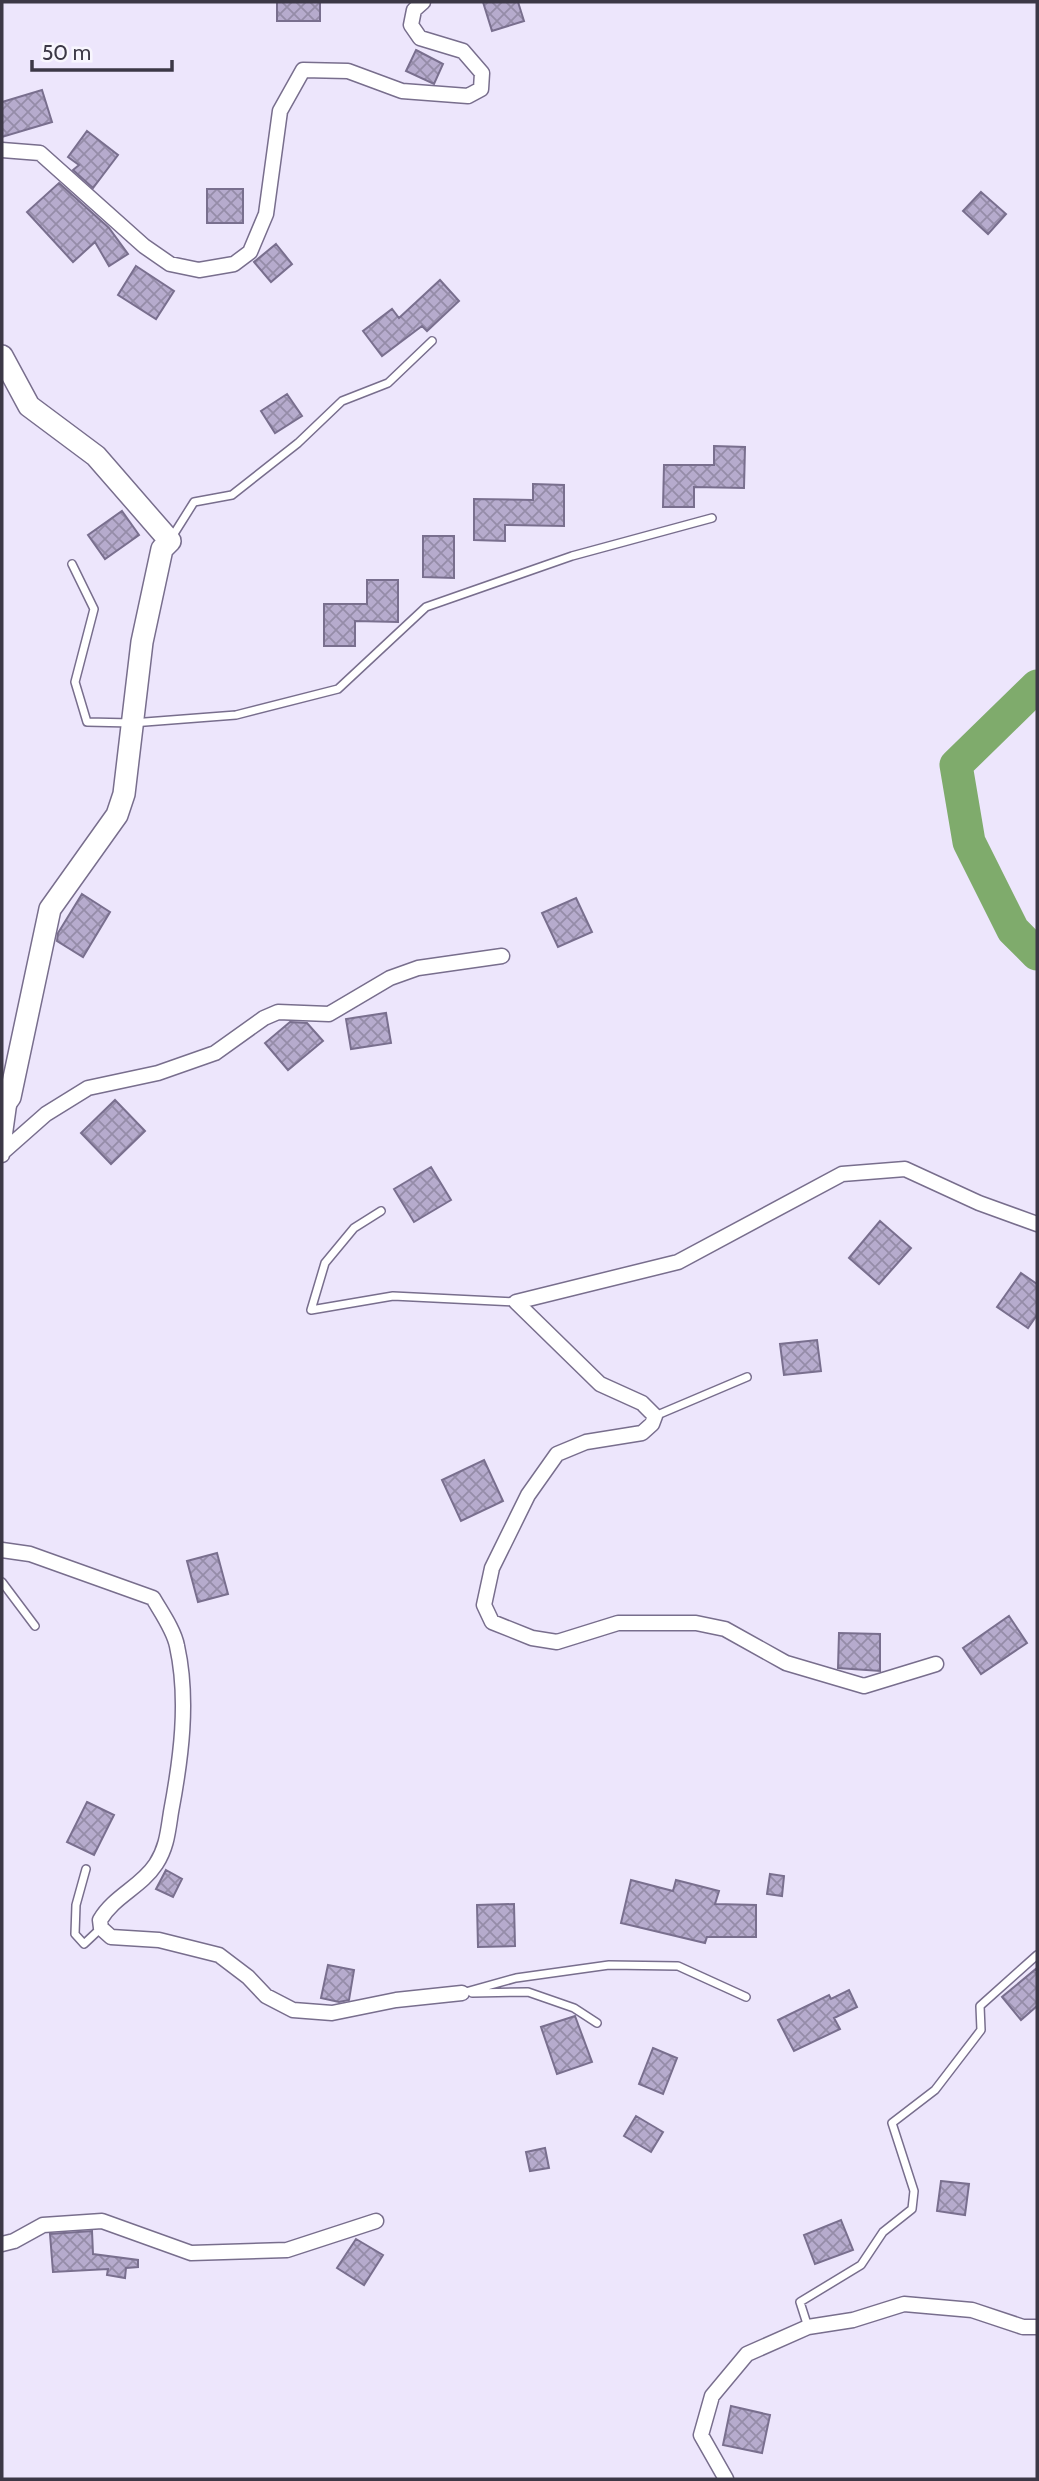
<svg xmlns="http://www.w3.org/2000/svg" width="1039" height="2481" font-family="Cabin,sans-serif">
  <defs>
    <pattern id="building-cross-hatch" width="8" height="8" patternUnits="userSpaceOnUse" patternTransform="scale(1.75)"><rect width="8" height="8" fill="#b6abcd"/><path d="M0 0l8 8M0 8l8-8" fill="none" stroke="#958ca8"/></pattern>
  </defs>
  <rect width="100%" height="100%" fill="#ede6fc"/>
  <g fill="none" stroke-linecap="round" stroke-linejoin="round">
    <!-- river -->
    <path stroke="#7fab6c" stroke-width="33" d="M1037 686 956 765 969 842 1013 930 1037 954"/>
  </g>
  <!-- building -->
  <path fill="url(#building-cross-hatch)" stroke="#796f8e" stroke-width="2" d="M277 2H320V21H277Z
    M483 2H518L524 21 492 31Z
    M416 50 443 64 434 84 406 71Z
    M42 90 52 122 2 137V102Z
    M87 131 118 155 93 188 73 170 79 165 68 157Z
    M59 183 109 228 128 254 109 266 95 242 73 262 27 212Z
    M207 189H243V223H207Z
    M981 192 1006 214 988 234 963 211Z
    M276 244 292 264 271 282 254 262Z
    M136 266 174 291 156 319 118 295Z
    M440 280 459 301 427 331 422 326 382 356 363 331 392 309 399 318Z
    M287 394 302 416 275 433 261 411Z
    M714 446 745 447 744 488 694 487V507H663L664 465H714Z
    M533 484 564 485V526L505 525V541L474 540V499L533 500Z
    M122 511 139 535 105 559 88 535Z
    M423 536H454V578L423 577Z
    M367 580H398V622L355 621V646H324V604H367Z
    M82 894 110 912 83 957 57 941 58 933Z
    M576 898 592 932 558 947 542 913Z
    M386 1013 391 1043 351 1049 346 1019Z
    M290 1022 307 1023 323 1041 288 1070 265 1043Z
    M115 1100 145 1131 111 1164 81 1133Z
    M431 1167 451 1200 414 1222 394 1189Z
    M880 1221 911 1248 879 1284 849 1258Z
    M1021 1273 1037 1284V1315L1028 1328 997 1307Z
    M817 1340 821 1371 784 1375 780 1344Z
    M484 1460 503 1501 461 1521 442 1480Z
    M217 1553 228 1594 198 1602 187 1561Z
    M1009 1616 1027 1643 981 1674 963 1648Z
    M839 1633 880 1634V1671L838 1668Z
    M87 1802 114 1815 94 1855 67 1842Z
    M166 1870 182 1879 173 1897 156 1889Z
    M770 1874 784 1876 782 1896 767 1894Z
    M631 1880 673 1891 676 1880 719 1891 715 1904 756 1905V1937H707L705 1943 621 1923Z
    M514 1904 515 1946 478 1947 477 1905Z
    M328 1965 354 1970 349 2000 339 2002 321 1998Z
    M1037 1968V2006L1021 2020 1002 1997Z
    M849 1990 857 2007 834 2018 840 2029 794 2051 778 2020 829 1995 831 1999Z
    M575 2016 592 2062 557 2074 541 2027Z
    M653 2048 677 2058 663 2094 639 2084Z
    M636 2116 663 2132 651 2152 624 2136Z
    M545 2148 549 2168 530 2171 526 2152Z
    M941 2181 969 2184 965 2215 937 2211Z
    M841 2220 853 2250 815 2264 804 2235Z
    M92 2231 93 2254 138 2260V2267L126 2268 125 2278 107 2275 108 2269 53 2272 50 2234Z
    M356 2239 383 2255 364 2285 337 2268Z
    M731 2406 770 2415 762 2453 723 2445Z"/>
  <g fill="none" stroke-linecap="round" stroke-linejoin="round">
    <defs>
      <path id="lane" d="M172 537 194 502 232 495 298 443 342 401 388 383 432 341
        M72 564 94 609 75 682 87 722 132 723 236 715 338 689 426 607 572 556 712 518
        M381 1211 354 1228 325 1263 311 1310 393 1296 516 1302
        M655 1416 747 1377
        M2 1582 35 1626
        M86 1869 76 1905 75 1934 84 1944 101 1928
        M462 1993 516 1978 609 1965 678 1966 746 1997
        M472 1993 528 1992 574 2008 597 2023
        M808 2327 800 2302 861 2265 883 2232 912 2209 914 2191 892 2123 935 2090 981 2030 980 2006 1037 1955"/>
      <path id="street" d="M2 150 40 153 144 246 170 264 199 270 234 264 250 252 266 214 280 111 303 70 348 71 402 91 468 96 481 89 482 73 463 51 420 38 411 25 414 10 423 2
        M3 1152 46 1114 88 1088 158 1073 215 1053 264 1018 278 1012 329 1014 390 978 418 968 502 956
        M2 1155 10 1098
        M516 1302 600 1384 642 1403 655 1416 652 1424 642 1433 586 1442 557 1454 528 1495 492 1568 484 1605 492 1622 532 1638 557 1642 618 1623H696L725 1629 786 1663 864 1686 936 1664
        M516 1302 678 1262 842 1174 905 1169 979 1203 1037 1224
        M2 1550 30 1554 153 1598C161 1612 174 1630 177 1646 189 1700 181 1759 171 1812 168 1831 167 1847 156 1864 141 1887 114 1896 100 1920L101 1928 111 1937 159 1940 219 1955 248 1977 266 1996 293 2010 332 2013 396 2000 462 1993
        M2 2244 14 2241 43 2225 102 2221 191 2253 287 2250 376 2221
        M726 2479 701 2435 712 2396 747 2354 808 2327 853 2320 904 2304 972 2310 1023 2327H1037"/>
      <path id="secondary" d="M2 356 29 406 96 456 170 541 162 549 142 642 124 794 117 815 50 909 10 1097 2 1108"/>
    </defs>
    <!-- lane casing -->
    <use href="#lane" stroke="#786e8d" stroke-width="10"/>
    <!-- street casing -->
    <use href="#street" stroke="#786e8d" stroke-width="17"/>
    <!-- secondary casing -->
    <use href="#secondary" stroke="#786e8d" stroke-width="24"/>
    <!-- lane -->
    <use href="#lane" stroke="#fff" stroke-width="7"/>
    <!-- street -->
    <use href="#street" stroke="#fff" stroke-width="14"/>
    <!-- secondary -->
    <use href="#secondary" stroke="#fff" stroke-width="21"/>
  </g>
  <!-- border -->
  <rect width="1039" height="2481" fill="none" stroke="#3c3846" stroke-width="7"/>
  <!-- scale -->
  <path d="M32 60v10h140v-10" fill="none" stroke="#3c3846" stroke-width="3.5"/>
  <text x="42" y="60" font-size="21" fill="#3c3846" stroke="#f8f6fd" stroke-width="5" paint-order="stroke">50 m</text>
</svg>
